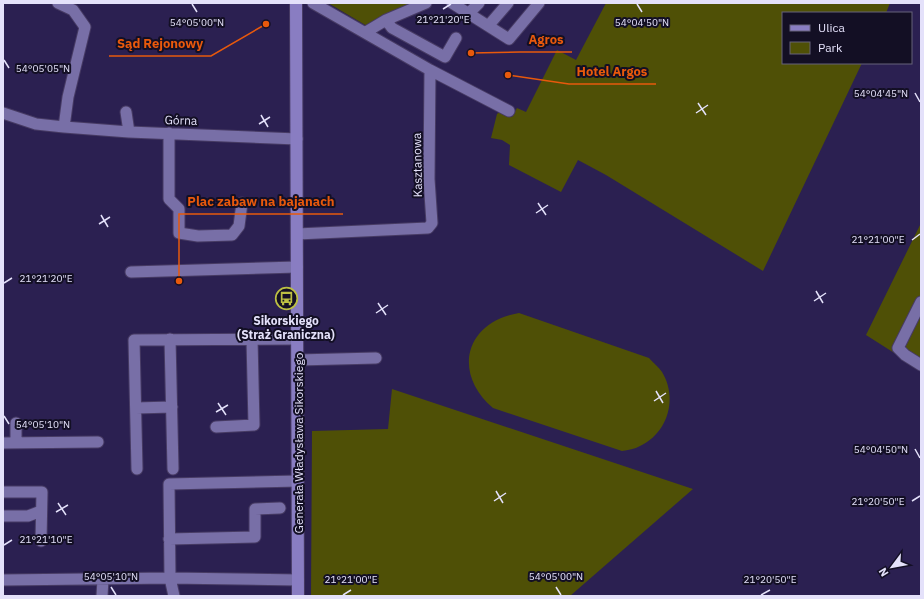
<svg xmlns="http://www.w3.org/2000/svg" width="924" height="599" font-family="'IBM Plex Sans',sans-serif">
  <rect width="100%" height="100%" fill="#2b2051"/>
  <!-- green -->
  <path fill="#4f5006" d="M328 3H415L367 26Z
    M606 3H890L886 13H783V63H862L763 271 606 175 578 160 561 192 509 165 510 145 502 140 491 138 497 114 503 109 512 117 517 108 526 112 557 50 576 60Z
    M921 223V370L866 335Z
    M519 313 649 358C653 363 659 367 662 372 678 398 668 433 640 446 635 449 628 450 622 451L493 408C452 373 465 322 519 313Z
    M392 389 693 489 570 596H311L312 431 388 429Z"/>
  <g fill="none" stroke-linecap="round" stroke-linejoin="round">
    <defs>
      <path id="minor" d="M58 3 73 10 85 27 68 97 64 127
        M313 3 430 70 509 111
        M452 3 509 39 539 3
        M469 13 479 3
        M386 20 392 28 445 57 456 38
        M489 25 508 3
        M366 32 386 20 426 3
        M126 112 129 132
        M3 113 36 124 64 127 129 132 297 139
        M169 133V199L179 209V233L198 236 232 235 239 226 242 203
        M297 234 428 228 432 223 429 179 430 70
        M131 272 297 267
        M921 302 898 348 905 355 921 365
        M170 339 173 469
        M298 360 376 358
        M136 408 172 407
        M16 423V442
        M216 427 254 425 252 339
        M3 443 98 442
        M137 469 134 340 298 339
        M3 492H42L41 541
        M3 516H28L41 511
        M169 539 255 537V509L280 508
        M3 580 170 578 298 580
        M102 596 103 579
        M174 596 170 578 169 484 298 481"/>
      <path id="major" d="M296 3 298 596"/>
    </defs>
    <!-- minor casing -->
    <use href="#minor" stroke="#473b64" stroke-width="13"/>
    <!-- major casing -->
    <use href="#major" stroke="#473b64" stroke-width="14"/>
    <!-- minor -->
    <use href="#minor" stroke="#786fa7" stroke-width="11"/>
    <!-- major -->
    <use href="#major" stroke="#897dc2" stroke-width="12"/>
  </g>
  <!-- ticks -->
  <path fill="none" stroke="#e4e1fa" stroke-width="1.5" d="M192 4 197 12M637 4 642 12M443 9 451 4M4 60 9 68M915 93 920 102M698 103 706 115M696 113 708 105M261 115 268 127M259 124 270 117M538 203 546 215M536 213 548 205M101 215 108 227M99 224 110 217M912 240 920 234M4 283 12 278M816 291 823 303M814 301 826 293M378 303 386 315M376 313 388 305M656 391 663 403M654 401 666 393M218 403 226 415M216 412 228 405M4 416 9 424M915 449 920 458M496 491 503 503M494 501 506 493M912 501 920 496M58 503 66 515M56 512 68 505M4 545 12 540M111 587 116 595M556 587 561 595M343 595 351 590M761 595 770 590"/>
  <!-- icons -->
  <defs>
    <symbol id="bus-ring" viewBox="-11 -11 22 22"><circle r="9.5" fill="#130f24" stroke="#bcbf43" stroke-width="1.5"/><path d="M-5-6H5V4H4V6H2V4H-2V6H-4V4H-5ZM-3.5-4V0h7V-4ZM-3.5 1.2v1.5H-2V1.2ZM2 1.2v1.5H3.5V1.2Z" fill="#bcbf43"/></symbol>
  </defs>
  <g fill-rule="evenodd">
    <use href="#bus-ring" x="274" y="286" width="25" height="25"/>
  </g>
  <g text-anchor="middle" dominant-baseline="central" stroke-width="4" stroke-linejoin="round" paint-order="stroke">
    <!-- street labels -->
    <g font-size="12" fill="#e4e1fa" stroke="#130f24">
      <text transform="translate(181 120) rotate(2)">Górna</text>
      <text transform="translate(417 165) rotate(-91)">Kasztanowa</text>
      <text transform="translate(298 443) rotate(-90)">Generała Władysława Sikorskiego</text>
    </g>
    <!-- poi labels -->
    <g font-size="12" font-weight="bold" fill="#e4e1fa" stroke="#130f24">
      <text x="286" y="320">Sikorskiego<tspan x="286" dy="14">(Straż Graniczna)</tspan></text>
    </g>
  </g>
  <g font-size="10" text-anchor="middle" fill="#e4e1fa" stroke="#130f24" stroke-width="4" stroke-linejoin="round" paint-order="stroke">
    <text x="443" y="23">21°21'20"E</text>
    <text x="642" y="26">54°04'50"N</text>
    <text x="197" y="26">54°05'00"N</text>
    <text x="43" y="72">54°05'05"N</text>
    <text x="881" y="97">54°04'45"N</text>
    <text x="878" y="243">21°21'00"E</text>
    <text x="46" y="282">21°21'20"E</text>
    <text x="43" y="428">54°05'10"N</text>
    <text x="881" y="453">54°04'50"N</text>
    <text x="878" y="505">21°20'50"E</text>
    <text x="46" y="543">21°21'10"E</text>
    <text x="111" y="580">54°05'10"N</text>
    <text x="556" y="580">54°05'00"N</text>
    <text x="351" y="583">21°21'00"E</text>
    <text x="770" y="583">21°20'50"E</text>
  </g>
  <!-- callouts -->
  <path fill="none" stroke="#e8590c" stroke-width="1.5" d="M471 53L520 52H572M266 24L211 56H109M508 75L569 84H656M179 281L179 214H343"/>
  <g fill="#e8590c" stroke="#130f24" stroke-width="1.5">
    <circle cx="471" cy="53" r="4"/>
    <circle cx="266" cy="24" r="4"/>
    <circle cx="508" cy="75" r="4"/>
    <circle cx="179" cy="281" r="4"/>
  </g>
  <g font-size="13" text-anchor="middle" font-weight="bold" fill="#e8590c" stroke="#130f24" stroke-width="4" stroke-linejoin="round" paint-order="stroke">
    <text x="546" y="44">Agros</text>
    <text x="160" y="48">Sąd Rejonowy</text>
    <text x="612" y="76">Hotel Argos</text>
    <text x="261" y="206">Plac zabaw na bajanach</text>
  </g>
  <!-- border -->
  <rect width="924" height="599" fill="none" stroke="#e4e1fa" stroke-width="8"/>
  <!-- legend -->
  <rect x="782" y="12" width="130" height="52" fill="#130f24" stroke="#67637a"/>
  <rect x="790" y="25" width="20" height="6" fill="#897dc2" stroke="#67637a"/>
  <text x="818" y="32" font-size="12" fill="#e4e1fa">Ulica</text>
  <rect x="790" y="42" width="20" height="12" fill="#4f5006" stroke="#67637a"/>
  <text x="818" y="52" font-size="12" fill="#e4e1fa">Park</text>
  <!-- north arrow -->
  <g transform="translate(892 567) rotate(238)" stroke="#130f24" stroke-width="3" paint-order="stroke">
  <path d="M0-3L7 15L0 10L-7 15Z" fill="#e4e1fa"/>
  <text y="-6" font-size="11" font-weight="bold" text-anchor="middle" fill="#e4e1fa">N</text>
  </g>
</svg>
